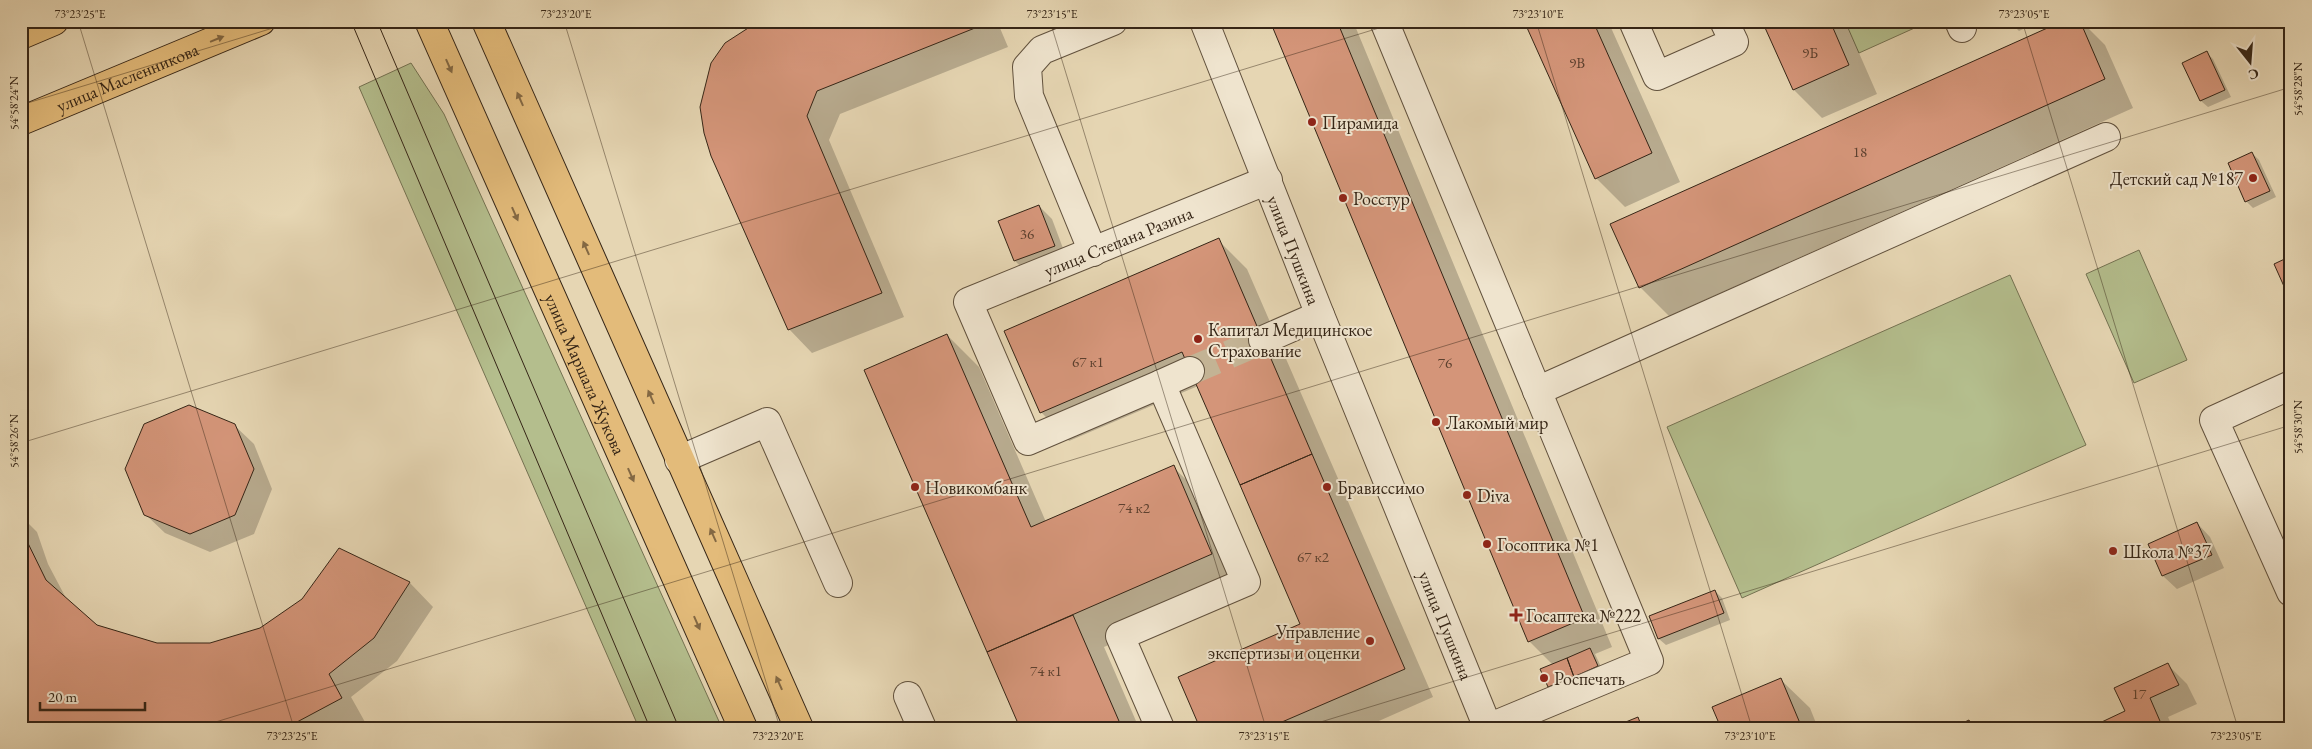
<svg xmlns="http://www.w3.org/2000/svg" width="2312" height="749" font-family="'EB Garamond',serif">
  <rect width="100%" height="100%" fill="#e6d6b3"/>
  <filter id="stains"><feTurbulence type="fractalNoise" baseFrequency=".004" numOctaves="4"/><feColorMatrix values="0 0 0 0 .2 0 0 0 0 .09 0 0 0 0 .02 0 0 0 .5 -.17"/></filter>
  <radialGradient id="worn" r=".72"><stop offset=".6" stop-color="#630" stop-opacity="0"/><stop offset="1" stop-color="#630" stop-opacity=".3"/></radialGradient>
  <!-- green -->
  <path fill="#b4be8d" stroke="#747252" d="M1845 21H1930L1859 53Z
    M411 63 444 114 722 728H639L359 87Z
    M2139 250 2187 360 2134 383 2086 274Z
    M2010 275 2086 445 1742 598 1667 427Z"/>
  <!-- shadow -->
  <path fill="#0003" d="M762 21H997L1008 47 840 114 829 140 904 317 812 353 789 329 726 43 751 26Z
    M1271 21H1353L1612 647 1595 654 1604 673 1556 693 1549 686 1553 665 1529 641Z
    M1526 21H1608L1680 182 1625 207 1596 178Z
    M1763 21H1845L1877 94 1822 118 1794 90Z
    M2009 21H2040L2019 31Z
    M2066 21H2081L2105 45 2133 108 1669 316 1640 287Z
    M2207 53 2213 59 2231 97 2208 107 2201 101 2184 63Z
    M2252 153 2259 160 2276 197 2253 208 2247 202 2229 164Z
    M1039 206 1052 219 1067 259 1029 274 1015 261 1000 221Z
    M1218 240 1247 269 1433 697 1363 728H1202L1302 625 1198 386 1069 441 1041 412Z
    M947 335 979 367 1046 522 1173 467 1205 498 1243 586 1104 647 1139 728H1021L866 371Z
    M234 425 254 444 272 489 254 534 210 552 165 533 145 514Z
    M21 516 37 532 48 564 67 600 97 626 157 644 211 645 260 629 303 600 339 549 410 583 433 607 397 661 351 697 365 722 353 728H21Z
    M2197 523 2210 537 2224 568 2177 589 2163 576 2150 544Z
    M1715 591 1722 598 1730 620 1666 645 1659 639 1650 617Z
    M2168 665 2187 684 2197 704 2168 717 2173 728H2092L2127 712Z
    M1781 680 1810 708 1818 728H1722Z
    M1637 718 1647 728H1614Z"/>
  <!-- building -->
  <path fill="#d49579" stroke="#352516" d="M759 21H984L985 24 817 91 807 116 882 293 788 330 711 156 704 133 700 107 711 63 725 43Z
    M1270 21H1337L1585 618 1528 642Z
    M1524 21H1593L1652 153 1595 179Z
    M1762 21H1830L1849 65 1793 90Z
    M2063 21H2080L2105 79 1639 288 1610 224Z
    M2291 26V41L2285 29Z
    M2207 51 2225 90 2200 101 2182 63Z
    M2252 152 2270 191 2245 202 2228 163Z
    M1039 205 1055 246 1014 261 998 221Z
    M1219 238 1312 454 1240 485 1182 352 1040 413 1004 331Z
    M2291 256V302L2274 264Z
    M947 334 1031 527 1174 465 1212 554 987 652 864 370Z
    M189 405 235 424 254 469 235 515 190 534 144 515 125 469 144 424Z
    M1312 454 1405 669 1268 728H1200L1178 677 1300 624 1240 485Z
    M2197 522 2212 555 2162 576 2148 544Z
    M21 529 46 580 97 625 157 643H210L260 628 302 599 339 548 410 582 374 638 329 674 342 698 297 722 281 728H21Z
    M1715 590 1724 613 1658 639 1649 616Z
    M1073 615 1122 728H1020L987 652Z
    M1590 648 1598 666 1574 677 1567 658Z
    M1567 658 1574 677 1548 687 1540 669Z
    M2168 663 2179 685 2150 698 2163 728H2089L2125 711 2114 688Z
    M1781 678 1802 728H1721L1712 707Z
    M1638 717 1642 728H1611Z
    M1969 720 1973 728H1952Z"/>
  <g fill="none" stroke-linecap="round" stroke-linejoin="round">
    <!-- minor-tunnel -->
    <path stroke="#c3b394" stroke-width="28" stroke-dasharray="28 14" stroke-linecap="butt" d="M1190 371 1263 340"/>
    <defs>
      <g id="minor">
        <path id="s1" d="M1204 21 1320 315 1488 728"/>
        <path d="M1384 21 1649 661 1488 728"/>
        <path d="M1633 21 1657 76 1734 42 1724 21"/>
        <path d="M1959 21 1962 28"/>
        <path d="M1093 252 1029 96 1027 67 1042 50 1113 21"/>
        <path d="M1263 340 1320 315"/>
        <path d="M1161 384 1190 371"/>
        <path d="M2291 385 2214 420 2291 592"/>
        <path d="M1537 391 2106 137"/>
        <path d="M679 460 767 422 838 583"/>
        <path d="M908 696 922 728"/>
        <path id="s2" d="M1160 728 1120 636 1246 582 1161 384 1028 441 968 302 1268 180"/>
      </g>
      <g id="major">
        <path id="s3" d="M429 21 743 728"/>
        <path d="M486 21 799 728"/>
        <path d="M21 35 54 21"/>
        <path id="s4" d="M21 121 261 21"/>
      </g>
    </defs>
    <!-- minor casing -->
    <use href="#minor" stroke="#61513d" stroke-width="30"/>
    <!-- major casing -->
    <use href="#major" stroke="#352516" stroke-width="30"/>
    <!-- minor -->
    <use href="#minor" stroke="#efe4ce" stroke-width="28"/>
    <!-- major -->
    <use href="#major" stroke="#e3bb7a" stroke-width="28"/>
    <!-- tram -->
    <path stroke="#352516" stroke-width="1" d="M351 21 650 728
      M377 21 679 728"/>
  </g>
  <!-- one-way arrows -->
  <defs><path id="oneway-solid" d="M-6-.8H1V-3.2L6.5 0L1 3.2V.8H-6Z" transform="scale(1.25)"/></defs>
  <g fill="#836843">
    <use href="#oneway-solid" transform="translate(217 39) rotate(-22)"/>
    <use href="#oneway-solid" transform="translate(449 66) rotate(66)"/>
    <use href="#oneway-solid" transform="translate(520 99) rotate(-114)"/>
    <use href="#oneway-solid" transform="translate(515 214) rotate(66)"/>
    <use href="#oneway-solid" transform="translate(586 248) rotate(-114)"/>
    <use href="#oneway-solid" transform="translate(651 397) rotate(-114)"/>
    <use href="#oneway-solid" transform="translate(631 475) rotate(66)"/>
    <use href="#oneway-solid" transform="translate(713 535) rotate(-114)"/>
    <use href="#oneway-solid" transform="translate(697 623) rotate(66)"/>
    <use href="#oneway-solid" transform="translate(779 683) rotate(-114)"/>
  </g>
  <!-- ticks -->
  <path fill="none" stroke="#352516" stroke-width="1" stroke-opacity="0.45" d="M78 21 294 728M564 21 780 728M1050 21 1266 728M1536 21 1752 728M2022 21 2238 728M21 105 296 21M21 443 1402 21M196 728 2291 87M1301 728 2291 425"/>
  <!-- markers -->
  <g fill="#8f2418" stroke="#efe4ce" stroke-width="2">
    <circle cx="1312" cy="122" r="5"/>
    <circle cx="2253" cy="178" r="5"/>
    <circle cx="1343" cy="198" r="5"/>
    <circle cx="1198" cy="339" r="5"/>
    <circle cx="1436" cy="422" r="5"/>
    <circle cx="915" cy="487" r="5"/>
    <circle cx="1327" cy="487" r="5"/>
    <circle cx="1467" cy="495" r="5"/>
    <circle cx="1487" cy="544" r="5"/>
    <circle cx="2113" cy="551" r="5"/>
    <path d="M1513.5 607.5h5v5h5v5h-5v5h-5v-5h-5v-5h5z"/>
    <circle cx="1370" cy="641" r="5"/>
    <circle cx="1544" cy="678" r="5"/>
  </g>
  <g text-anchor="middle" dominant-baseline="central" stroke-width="4" stroke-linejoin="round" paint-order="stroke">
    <!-- number labels -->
    <g font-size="15" fill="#5d412f">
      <text x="1810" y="52">9Б</text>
      <text x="1577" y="62">9В</text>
      <text x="1860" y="151">18</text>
      <text x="1027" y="233">36</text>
      <text x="1088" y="361">67 к1</text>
      <text x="1445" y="362">76</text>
      <text x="1134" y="507">74 к2</text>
      <text x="1313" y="556">67 к2</text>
      <text x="1046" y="670">74 к1</text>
      <text x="2139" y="693">17</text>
    </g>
    <!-- street labels -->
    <g font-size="18" fill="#352516" stroke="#efe4ce">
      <text stroke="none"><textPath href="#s4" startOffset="115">улица Масленникова</textPath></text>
      <text stroke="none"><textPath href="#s2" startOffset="911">улица Степана Разина</textPath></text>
      <text stroke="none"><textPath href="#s1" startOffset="246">улица Пушкина</textPath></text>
      <text stroke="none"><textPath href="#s3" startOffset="386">улица Маршала Жукова</textPath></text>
      <text stroke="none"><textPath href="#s1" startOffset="651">улица Пушкина</textPath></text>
    </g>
    <!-- poi labels -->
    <g font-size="18" fill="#352516" stroke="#efe4ce" text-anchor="start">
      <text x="1322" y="122">Пирамида</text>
      <text x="2243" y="178" text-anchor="end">Детский сад №187</text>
      <text x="1353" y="198">Росстур</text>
      <text x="1208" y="329">Капитал Медицинское<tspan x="1208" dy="21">Страхование</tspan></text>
      <text x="1446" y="422">Лакомый мир</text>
      <text x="925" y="487">Новикомбанк</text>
      <text x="1337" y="487">Брависсимо</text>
      <text x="1477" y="495">Diva</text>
      <text x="1497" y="544">Госоптика №1</text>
      <text x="2123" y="551">Школа №37</text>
      <text x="1526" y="615">Госаптека №222</text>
      <text x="1360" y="631" text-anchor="end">Управление<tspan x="1360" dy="21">экспертизы и оценки</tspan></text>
      <text x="1554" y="678">Роспечать</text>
    </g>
  </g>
  <!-- margin -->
  <rect width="2312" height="749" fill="none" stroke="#e6d6b3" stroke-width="55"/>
  <!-- north arrow -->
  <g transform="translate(2250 62) rotate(163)" stroke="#efe4ce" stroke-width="4" paint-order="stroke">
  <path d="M0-4L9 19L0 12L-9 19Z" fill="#352516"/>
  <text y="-8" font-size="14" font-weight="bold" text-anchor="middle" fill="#352516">С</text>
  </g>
  <!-- scale -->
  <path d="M40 702v8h105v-8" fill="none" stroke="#352516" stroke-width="2.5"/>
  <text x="48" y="702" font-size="15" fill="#352516" stroke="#efe4ce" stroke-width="4" paint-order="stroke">20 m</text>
  <rect x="28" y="28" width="2256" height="694" fill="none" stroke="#352516" stroke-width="2"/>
  <g font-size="12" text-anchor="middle" fill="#352516">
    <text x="80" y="18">73°23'25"E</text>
    <text x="566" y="18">73°23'20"E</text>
    <text x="1052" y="18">73°23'15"E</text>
    <text x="1538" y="18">73°23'10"E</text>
    <text x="2024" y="18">73°23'05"E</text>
    <text transform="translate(2298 89) rotate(-90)" y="4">54°58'28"N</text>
    <text transform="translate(14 103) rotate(-90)" y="4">54°58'24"N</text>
    <text transform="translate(2298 427) rotate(-90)" y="4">54°58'30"N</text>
    <text transform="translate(14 441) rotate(-90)" y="4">54°58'26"N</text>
    <text x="292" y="740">73°23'25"E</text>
    <text x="778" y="740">73°23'20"E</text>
    <text x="1264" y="740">73°23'15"E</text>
    <text x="1750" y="740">73°23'10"E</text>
    <text x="2236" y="740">73°23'05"E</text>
  </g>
  <rect width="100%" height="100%" filter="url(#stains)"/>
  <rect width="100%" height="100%" fill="url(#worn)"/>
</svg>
